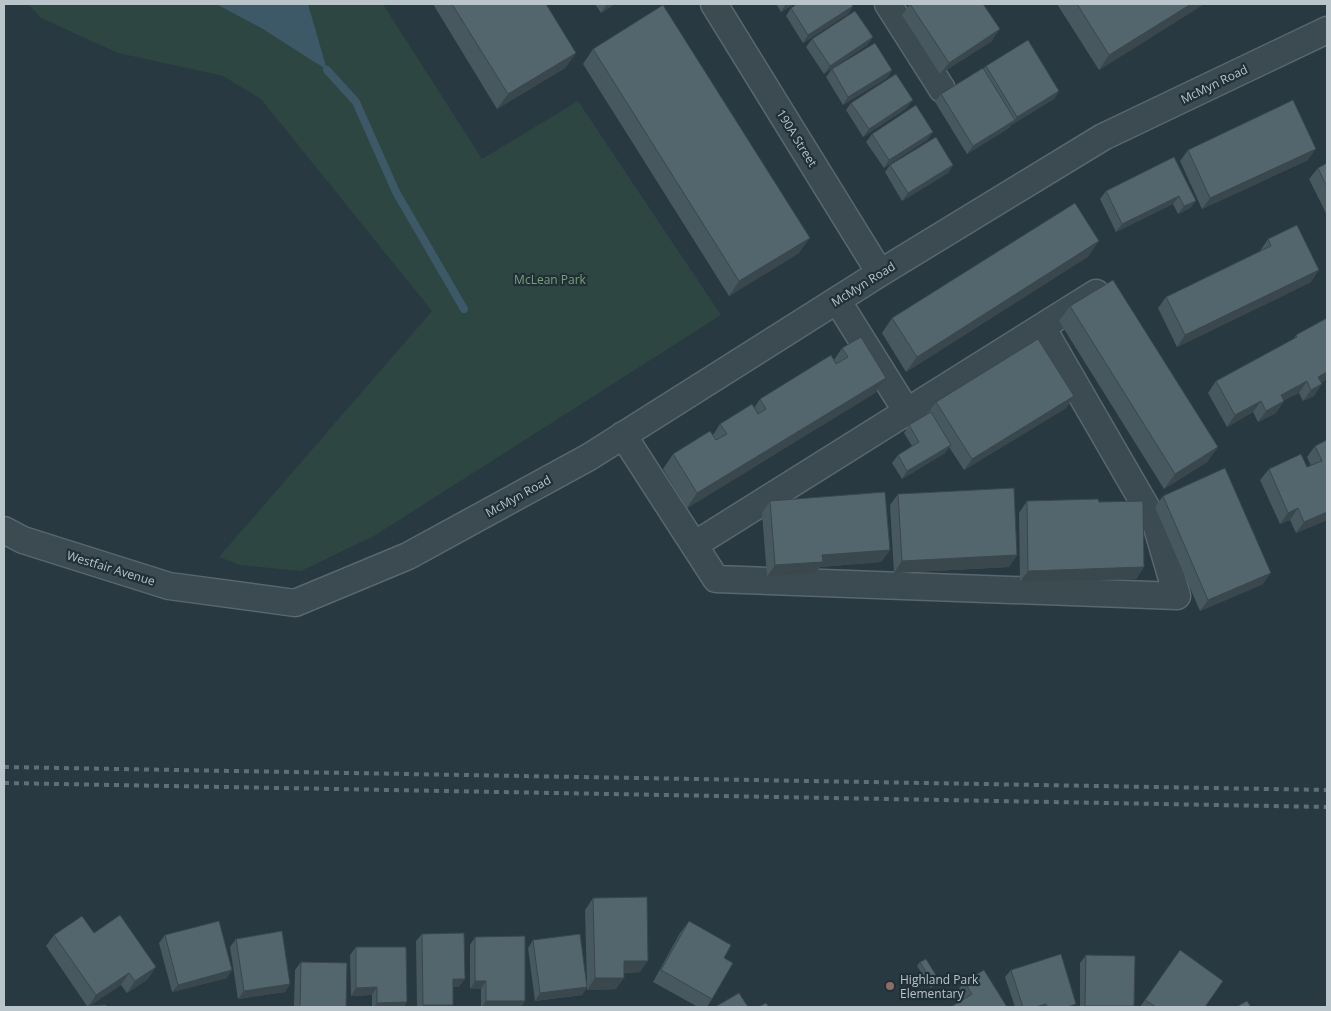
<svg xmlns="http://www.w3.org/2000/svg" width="1331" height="1011" font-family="'Open Sans',sans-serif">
  <rect width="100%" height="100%" fill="#283941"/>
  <!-- green -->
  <path fill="#2d4641" d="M28 4H383L482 159 578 101 721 315 374 536 301 571 240 565 219 557 432 311 261 99 223 76 118 53 41 18Z"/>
  <!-- water -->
  <path fill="#3d5967" d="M216 4H308L327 70 263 29Z"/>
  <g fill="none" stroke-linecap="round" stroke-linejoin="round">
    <!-- stream -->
    <path stroke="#3d5967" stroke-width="8" d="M327 70 356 102 396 192 464 309"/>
    <defs>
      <path id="minor" d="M714 4 880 273
        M888 4 942 89
        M837 300 907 412
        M623 435 716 579 1177 596 1156 524 1042 327
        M4 530 23 540 169 586 295 603 408 556 589 457 880 273 1103 137 1327 30
        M694 545 1096 293"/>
    </defs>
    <!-- minor casing -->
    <use href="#minor" stroke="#5a676e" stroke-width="29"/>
    <!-- minor -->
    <use href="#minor" stroke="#3c4a51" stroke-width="26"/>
    <!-- rail -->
    <path stroke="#5e6f78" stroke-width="4" stroke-dasharray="5 5" stroke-linecap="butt" d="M4 767 1327 790
      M4 783 1327 807"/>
  </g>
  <!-- wall -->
  <path fill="#47585f" d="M433 4H546L576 53 565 68 497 109Z
    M595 4H615L601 13Z
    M776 4H794L781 12Z
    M910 4H983L992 41 940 74 902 15Z
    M1057 4H1204L1099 70Z
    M853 6 848 14 803 43 786 16 791 8Z
    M873 37 867 45 824 74 806 47 812 39Z
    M593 49 799 253 729 296 583 64Z
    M986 66 1059 91 1054 99 1012 124 1009 128 967 154 935 102 941 94 983 69Z
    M832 69 892 70 887 78 843 105 826 77Z
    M851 103 907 108 863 137 846 110Z
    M933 132 927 140 884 168 866 142 872 134Z
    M1188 150 1308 160 1202 209 1180 161Z
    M1174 157 1196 201 1190 208 1178 214 1173 204 1116 232 1100 199 1106 191Z
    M1327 163V215L1309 179 1318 168Z
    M890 165H953L948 173 902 201 885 172Z
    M1268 239 1311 282 1177 347 1158 308 1166 297 1260 251Z
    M1089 256 906 372 882 333 892 318Z
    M1070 306 1218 447 1207 462 1164 489 1059 321Z
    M1296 335 1327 379 1321 383 1314 396 1303 401 1299 393 1284 400 1276 413 1258 422 1253 412 1227 427 1208 393 1216 381 1294 339Z
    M842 348 886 378 875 393 687 508 663 469 673 454 713 435 720 424 754 408 760 399 834 360Z
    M1074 396 1066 408 964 470 949 447 945 453 902 479 892 463 898 455 912 446 904 433 909 425 928 413 936 402Z
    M1327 440V520L1296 533 1290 520 1280 524 1260 480 1269 469 1307 467 1311 466 1307 457 1315 446Z
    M898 494 1017 555 1009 567 894 573 890 505Z
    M1163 496 1263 584 1200 611 1155 507Z
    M770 501 890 550 881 562 820 567 815 573 767 577 762 513Z
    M1027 501 1099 502 1144 567 1136 579 1020 582 1019 513Z
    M593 898 640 972 624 973 616 989 587 990V987L582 995 535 1001 528 948 533 940 587 985 585 910Z
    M689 921 724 958 712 999 707 1007H698L653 982 680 933Z
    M94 933 148 979 127 993 121 985 89 1006H87L46 946 54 935Z
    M422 934 459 987H453L451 1007H417L416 941Z
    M165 935 227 978 172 992 159 943Z
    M475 937 525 1001 521 1007H481V989H470V945Z
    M236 939 290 984 285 992 238 999 230 947Z
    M356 947 404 1007H372V995L351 996 350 955Z
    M1180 950 1205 1007H1140Z
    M1086 955 1134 1007H1080V963Z
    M301 962 346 1007H294L295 970Z
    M920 962 936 984 931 988 917 966Z
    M1011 970 1074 1007H1015L1005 977Z
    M964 982 1007 1007 964 999 958 990Z"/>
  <!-- shaded-wall -->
  <path fill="#3a474d" d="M607 4H615L601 13Z
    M786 4H794L781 12Z
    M1191 4H1204L1099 70 1109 55Z
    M853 6 848 14 803 43 808 35Z
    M1000 29 992 41 940 74 949 63Z
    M873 37 867 45 824 74 830 66Z
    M576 53 565 68 497 109 508 94Z
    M892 70 887 78 843 105 848 97Z
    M1059 91 1054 99 1012 125 1017 117Z
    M913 100 907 108 863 137 869 129Z
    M1015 120 1009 128 967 154 973 146Z
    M933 132 927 140 884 168 889 160Z
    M1316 149 1308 160 1202 209 1210 198Z
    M953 165 948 173 902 201 908 193Z
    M1179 196 1173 204 1116 232 1122 224Z
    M1196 201 1190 208 1178 214 1184 206Z
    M810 238 799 253 729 296 739 281Z
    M1099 241 1089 256 906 372 917 357Z
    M1319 270 1311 282 1177 347 1185 335Z
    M1327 372V379L1310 389 1318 377Z
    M886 378 875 393 687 508 697 493Z
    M1307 381 1299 393 1272 406 1281 395Z
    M1322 384 1314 396 1303 401 1311 390Z
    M1074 396 1066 408 964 470 972 459Z
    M1261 401 1253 412 1227 427 1235 415Z
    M1284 401 1276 413 1258 422 1266 411Z
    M951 445 945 453 902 479 907 471Z
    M1218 447 1207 462 1164 489 1175 474Z
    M1298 508 1290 520 1280 524 1288 513Z
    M1327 512V520L1296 533 1304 522Z
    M890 550 881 562 820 567 815 573 767 577 775 565 822 555Z
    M1017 555 1009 567 894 573 902 561Z
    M1144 567 1136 579 1020 582 1028 571Z
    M1271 573 1263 584 1200 611 1208 600Z
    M624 961H648L640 972 616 973Z
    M156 967 148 979 127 993 135 981Z
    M232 970 227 978 172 992 178 985Z
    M129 973 121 985 88 1007 96 995Z
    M595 978H624L616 989 587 990Z
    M453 979H465L459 987H447Z
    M939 980 936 984 931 988 933 984Z
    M475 981H486L481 989H470Z
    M290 984 285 992 238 999 244 991Z
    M377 987 372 995 351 996 356 988Z
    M587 987 582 995 535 1001 540 993Z
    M486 1001H525L521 1007H482Z
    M407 1002 404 1007H374L377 1003Z
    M1046 1004 1044 1007H1035Z
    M423 1005H453L451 1007H421Z
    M1085 1006H1134V1007H1084Z"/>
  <!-- building -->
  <path fill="#53666e" stroke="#3a474d" d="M452 4H546L576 53 508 94Z
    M797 4H852L853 6 808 35 791 8Z
    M910 4H983L1000 29 949 63Z
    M1077 4H1191L1109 55Z
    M663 5 810 238 739 281 593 49Z
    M855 11 873 37 830 66 812 39Z
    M1028 40 1059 91 1017 117 986 66Z
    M875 43 892 70 848 97 832 69Z
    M983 68 1015 120 973 146 941 94Z
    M896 74 913 100 869 129 851 103Z
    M1293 100 1316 149 1210 198 1188 150Z
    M916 105 933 132 889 160 872 134Z
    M936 137 953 165 908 193 890 165Z
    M1174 157 1196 201 1184 206 1179 196 1122 224 1106 191Z
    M1327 163V187L1318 168Z
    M1075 203 1099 241 917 357 892 318Z
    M1297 225 1319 270 1185 335 1166 297 1271 246 1268 239Z
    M1113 280 1218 447 1175 474 1070 306Z
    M1327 318V372L1318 377 1322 384 1311 390 1307 381 1281 395 1284 401 1266 411 1261 401 1235 415 1216 381 1297 337 1296 335Z
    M861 337 886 378 697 493 673 454 710 431 716 440 727 434 720 424 752 404 758 414 766 409 760 399 831 355 836 364 848 357 842 348Z
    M1038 339 1074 396 972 459 936 402Z
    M931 412 951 445 907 471 898 455 919 442 909 425Z
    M1327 440V512L1304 522 1298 508 1288 513 1269 469 1301 454 1307 467 1322 461 1315 446Z
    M1225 468 1271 573 1208 600 1163 496Z
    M1014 488 1017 555 902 561 898 494Z
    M885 492 890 550 822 555 823 562 775 565 770 501Z
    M1098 499 1099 502 1143 501 1144 567 1028 571 1027 501Z
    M647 897 648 961H624V978H595L593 898Z
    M120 915 156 967 135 981 129 973 96 995 54 935 82 916 94 933Z
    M219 921 232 970 178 985 165 935Z
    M689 921 731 945 724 958 733 963 712 999 661 970Z
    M282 931 290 984 244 991 236 939Z
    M464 933 465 979H453V1005H423L422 934Z
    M580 934 587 987 540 993 533 940Z
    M525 936V1001H486V981H475V937Z
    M356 947H406L407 1002 377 1003V987L356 988Z
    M1180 950 1223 981 1205 1007H1156L1145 1000Z
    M1061 954 1076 1004 1067 1007H1048L1046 1004 1035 1007H1023L1011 970Z
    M1086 955 1135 956 1134 1006H1085Z
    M926 959 939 980 933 984 920 962Z
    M301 962 347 963 346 1007H300Z
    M984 970 1007 1007H951L972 994 964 982Z
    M739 993 748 1007H715Z
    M1247 1001 1251 1007H1236Z
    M766 1003 769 1007H758Z
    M106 1005V1007H69Z"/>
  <!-- markers -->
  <circle fill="#8d6e63" stroke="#212f37" stroke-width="2" cx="890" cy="986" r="5"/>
  <g text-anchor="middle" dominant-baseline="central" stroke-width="4.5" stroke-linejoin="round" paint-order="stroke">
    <!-- street labels -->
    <g font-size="12" fill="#b9c4cb" stroke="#212f37">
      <text transform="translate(1214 84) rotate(-26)">McMyn Road</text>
      <text transform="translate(797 138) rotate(58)">190A Street</text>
      <text transform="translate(863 284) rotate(-32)">McMyn Road</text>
      <text transform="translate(518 496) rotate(-29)">McMyn Road</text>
      <text transform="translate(111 568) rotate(17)">Westfair Avenue</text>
    </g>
    <!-- park labels -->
    <g font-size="12" fill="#79a078" stroke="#212f37">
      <text x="550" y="279">McLean Park</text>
    </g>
    <!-- poi labels -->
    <g font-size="12" fill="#b9c4cb" stroke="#212f37" text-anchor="start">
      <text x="900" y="979">Highland Park<tspan x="900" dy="14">Elementary</tspan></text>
    </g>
  </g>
  <!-- border -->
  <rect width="1331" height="1011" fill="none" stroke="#b9c4cb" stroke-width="10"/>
</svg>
